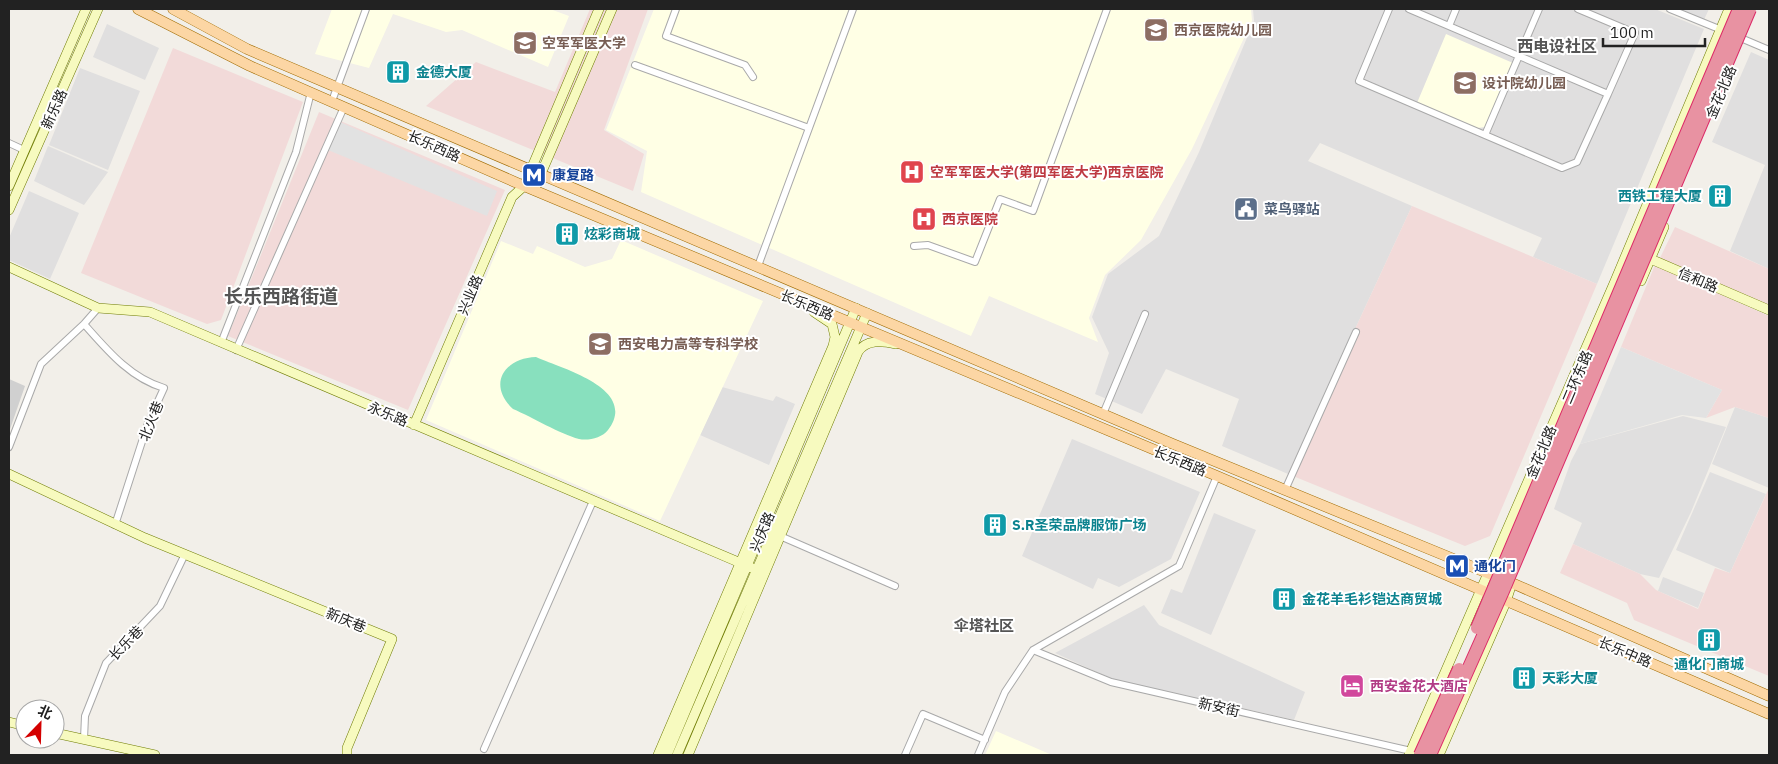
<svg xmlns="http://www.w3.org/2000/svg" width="1778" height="764" font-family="'IBM Plex Sans','Noto Sans SC',sans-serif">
  <rect width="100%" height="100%" fill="#f2efe9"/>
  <!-- residential -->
  <path fill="#e0dfdf" d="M1253 9H1655L1704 29 1597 284 1533 257 1542 238 1320 143 1308 161 1412 206 1288 474 1222 446 1239 399 1166 369 1142 414 1095 394 1109 353 1092 317 1108 274 1159 236 1199 152 1254 21Z
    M1672 9H1709L1703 22Z
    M107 24 159 48 145 80 93 57Z
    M1751 52 1769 60V269L1730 251 1765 165 1712 142Z
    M80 68 140 91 108 170 49 145Z
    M48 146 108 172 84 205 34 181Z
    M29 191 79 213 50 279 9 260V238Z
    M722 387 773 401 776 396 795 404 769 465 700 435Z
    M1735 407 1769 418V488L1712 464Z
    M1683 416 1726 427 1691 512 1659 578 1640 574 1573 544 1582 523 1554 509 1571 461 1580 444Z
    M1072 439 1200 492 1171 559 1119 587 1098 578 1093 589 1022 556Z
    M1710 472 1766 494 1730 573 1676 550Z
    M1214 513 1256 530 1211 635 1161 613 1171 589 1182 593Z
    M1663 577 1704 593 1698 608 1658 591Z
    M1144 605 1159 625 1305 692 1294 720 1112 679 1055 653Z"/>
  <!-- commercial -->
  <path fill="#f2dad9" d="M590 9H648L604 130 644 154 633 191 426 106 476 62 555 92Z
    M173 48 303 102 221 320 207 324 81 273Z
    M319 112 505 190 408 410 228 336Z
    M1412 206 1597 284 1490 536 1465 546 1288 474Z
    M1675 227 1769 269V305L1660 258Z
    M1655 265 1769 316V418L1735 407 1706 418 1722 390 1621 347Z
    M1769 488V676L1634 620 1627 603 1560 573 1573 544 1640 574 1656 590 1698 609 1715 568 1730 573Z"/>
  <!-- education -->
  <path fill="#ffffe5" d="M332 9H550L569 16 548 67 462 30 446 32 393 14 369 68 315 54Z
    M654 9H1251L1252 21 1192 149 1141 240 1105 275 1089 318 1098 342 989 296 971 336 641 192 647 151 606 130Z
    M1446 34 1513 63 1486 127 1477 128 1417 103Z
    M621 240 763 301 660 521 426 420 501 241 533 254 537 246 585 267 612 259Z
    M996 731 1052 755H985Z"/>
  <!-- religious -->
  <path fill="#d0d0d0" d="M9 379 25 386 9 432Z"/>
  <!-- pitch -->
  <path fill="#88e0be" d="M536 357C563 369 639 389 608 430 602 438 588 441 579 439 560 434 532 417 513 409 487 385 504 358 536 357Z"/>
  <!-- parking -->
  <path fill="#e2e2e2" d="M340 122 497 191 487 216 328 150Z
    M1621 347 1722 390 1706 418 1682 415 1580 444Z"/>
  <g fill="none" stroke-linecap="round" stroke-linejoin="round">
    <defs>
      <path id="street" d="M676 9 666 36 745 65 753 77
        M1389 9 1359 81 1485 135 1539 9
        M1409 9 1608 94 1635 33 1578 9
        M1670 9 1724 31
        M1449 26 1456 9
        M1736 36 1769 50
        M635 65 809 128
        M332 101 366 9
        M1485 135 1562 168 1577 162 1608 94
        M9 143 24 150
        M914 246 928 245 975 262 1000 199 1033 211 1107 9
        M758 266 853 9
        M84 324C107 350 130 378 164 388L148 423 115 525
        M221 343 296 152 311 92
        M236 350 344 107
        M1103 414 1145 314
        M9 447 41 364 84 324 98 308
        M1285 490 1356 332
        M780 536 895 586
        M1033 650 1111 682 1411 751
        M84 739 85 716 106 663 160 606 185 554
        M484 749 593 501
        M905 755 923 714 985 740
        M978 755 1005 692 1033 650 1179 566 1217 476"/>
      <path id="secondary" d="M9 186 86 9
        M534 190 612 9
        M9 210 98 9
        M1646 257 1769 310
        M9 267 98 308 150 312 764 573
        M1641 281 1664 227
        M414 425 512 197 524 186 599 9
        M9 474 145 538 392 639 347 748V755
        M9 722 25 726
        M55 733 155 755
        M658 755 833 346 835 337 832 324 814 312
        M667 755 856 308
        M677 755 867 313
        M688 755 858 352C866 339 882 341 896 344
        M1409 755 1615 281 1729 9
        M1439 755 1506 602 1512 583"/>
      <path id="primary" d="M138 9 250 66 524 186 1217 476 1769 714
        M173 9 247 49 1173 444 1512 583 1769 696"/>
    </defs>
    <!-- street casing -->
    <use href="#street" stroke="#a9a9a9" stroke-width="8"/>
    <!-- secondary casing -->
    <use href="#secondary" stroke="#707d05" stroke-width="10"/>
    <!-- primary casing -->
    <use href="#primary" stroke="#a06b00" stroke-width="11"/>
    <!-- street -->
    <use href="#street" stroke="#fff" stroke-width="6"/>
    <!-- secondary -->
    <use href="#secondary" stroke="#f7fabf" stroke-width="9"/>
    <!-- primary -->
    <use href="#primary" stroke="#fcd6a4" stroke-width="10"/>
    <defs>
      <path id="highway-bridge" d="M1477 628 1739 9
        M1420 755 1459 669
        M1430 755 1503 591 1750 9"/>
    </defs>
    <!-- highway-bridge casing -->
    <use href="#highway-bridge" stroke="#dc2a67" stroke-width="14" stroke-linecap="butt"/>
    <!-- highway-bridge -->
    <use href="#highway-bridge" stroke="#e892a2" stroke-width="12"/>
  </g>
  <!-- icons -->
  <defs>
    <symbol id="school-square" viewBox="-11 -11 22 22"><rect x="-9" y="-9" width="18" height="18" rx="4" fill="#8d6e63" stroke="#fff"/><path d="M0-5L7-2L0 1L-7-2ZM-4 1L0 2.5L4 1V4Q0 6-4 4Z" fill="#fff"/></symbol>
    <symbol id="university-square" viewBox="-11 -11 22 22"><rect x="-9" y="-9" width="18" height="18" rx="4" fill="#8d6e63" stroke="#fff"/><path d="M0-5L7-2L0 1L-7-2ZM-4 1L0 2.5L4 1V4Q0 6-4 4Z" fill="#fff"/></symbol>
    <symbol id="building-square" viewBox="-11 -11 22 22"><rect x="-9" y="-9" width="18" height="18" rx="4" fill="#0f9aa8" stroke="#fff"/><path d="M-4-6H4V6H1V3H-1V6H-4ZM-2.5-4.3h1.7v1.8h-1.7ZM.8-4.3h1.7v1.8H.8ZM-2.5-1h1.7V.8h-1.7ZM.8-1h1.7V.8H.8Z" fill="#fff"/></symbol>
    <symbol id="hospital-square" viewBox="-11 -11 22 22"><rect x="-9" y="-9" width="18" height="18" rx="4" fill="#e0444e" stroke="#fff"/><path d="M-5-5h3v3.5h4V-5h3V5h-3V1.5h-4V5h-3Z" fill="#fff"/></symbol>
    <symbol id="metro-square" viewBox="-11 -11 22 22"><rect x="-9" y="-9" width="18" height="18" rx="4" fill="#1a4fb4" stroke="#fff"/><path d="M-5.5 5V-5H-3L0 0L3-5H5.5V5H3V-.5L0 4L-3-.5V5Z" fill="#fff"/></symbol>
    <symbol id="civic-square" viewBox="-11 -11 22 22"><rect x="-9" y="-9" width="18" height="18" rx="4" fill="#5c6f8a" stroke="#fff"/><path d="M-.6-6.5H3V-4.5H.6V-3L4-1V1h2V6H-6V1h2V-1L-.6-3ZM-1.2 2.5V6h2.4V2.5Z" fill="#fff"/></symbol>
    <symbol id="hotel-square" viewBox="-11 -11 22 22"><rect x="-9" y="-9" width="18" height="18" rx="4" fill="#d1479c" stroke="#fff"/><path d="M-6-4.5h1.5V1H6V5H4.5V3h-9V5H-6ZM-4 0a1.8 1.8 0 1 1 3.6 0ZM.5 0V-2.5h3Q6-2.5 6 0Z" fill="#fff"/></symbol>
  </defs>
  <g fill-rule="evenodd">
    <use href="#school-square" x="1142" y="16" width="28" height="28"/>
    <use href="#university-square" x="511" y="29" width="28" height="28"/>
    <use href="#building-square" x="384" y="58" width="28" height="28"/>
    <use href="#school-square" x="1451" y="69" width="28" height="28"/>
    <use href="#hospital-square" x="898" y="158" width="28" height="28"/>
    <use href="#metro-square" x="520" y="161" width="28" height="28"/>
    <use href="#building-square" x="1706" y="182" width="28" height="28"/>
    <use href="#civic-square" x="1232" y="195" width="28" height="28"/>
    <use href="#hospital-square" x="910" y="205" width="28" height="28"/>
    <use href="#building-square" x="553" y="220" width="28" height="28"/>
    <use href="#university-square" x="586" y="330" width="28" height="28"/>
    <use href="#building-square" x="981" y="511" width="28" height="28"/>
    <use href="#metro-square" x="1443" y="552" width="28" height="28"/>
    <use href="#building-square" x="1270" y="585" width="28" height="28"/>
    <use href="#building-square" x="1695" y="626" width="28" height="28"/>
    <use href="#building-square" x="1510" y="664" width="28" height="28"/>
    <use href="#hotel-square" x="1338" y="672" width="28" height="28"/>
  </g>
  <g text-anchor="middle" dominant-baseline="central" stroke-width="4" stroke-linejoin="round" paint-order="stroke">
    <!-- education labels -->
    <g font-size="14" font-weight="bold" fill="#785e54" stroke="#fff" text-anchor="start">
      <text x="1174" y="30">西京医院幼儿园</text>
      <text x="542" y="43">空军军医大学</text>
      <text x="1482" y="83">设计院幼儿园</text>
      <text x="618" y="344">西安电力高等专科学校</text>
    </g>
    <!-- culture labels -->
    <g font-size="14" font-weight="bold" fill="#0d838f" stroke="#fff" text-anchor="start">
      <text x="416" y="72">金德大厦</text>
      <text x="1702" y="196" text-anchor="end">西铁工程大厦</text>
      <text x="584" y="234">炫彩商城</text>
      <text x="1012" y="525">S.R圣荣品牌服饰广场</text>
      <text x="1302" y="599">金花羊毛衫铠达商贸城</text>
      <text x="1709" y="664" text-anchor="middle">通化门商城</text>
      <text x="1542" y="678">天彩大厦</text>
    </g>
    <!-- street labels -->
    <g font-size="14" fill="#222" stroke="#fff">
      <text transform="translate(1721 92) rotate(-67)">金花北路</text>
      <text transform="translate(54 109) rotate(-66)">新乐路</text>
      <text transform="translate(434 146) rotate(24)">长乐西路</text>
      <text transform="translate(1698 280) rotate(23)">信和路</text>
      <text transform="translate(470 295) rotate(-67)">兴业路</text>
      <text transform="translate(807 305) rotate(23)">长乐西路</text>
      <text transform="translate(1577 377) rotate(-67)">二环东路</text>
      <text transform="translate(388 414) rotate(23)">永乐路</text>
      <text transform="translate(151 421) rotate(-68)">北火巷</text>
      <text transform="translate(1541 452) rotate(-67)">金花北路</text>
      <text transform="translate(1180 461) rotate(22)">长乐西路</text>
      <text transform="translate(762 532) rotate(-67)">兴庆路</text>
      <text transform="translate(346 620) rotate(22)">新庆巷</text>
      <text transform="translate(126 643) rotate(-46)">长乐巷</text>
      <text transform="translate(1625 652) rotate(23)">长乐中路</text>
      <text transform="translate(1219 707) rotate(13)">新安街</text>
    </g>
    <!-- health labels -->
    <g font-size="14" font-weight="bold" fill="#be3a42" stroke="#fff" text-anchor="start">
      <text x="930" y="172">空军军医大学(第四军医大学)西京医院</text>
      <text x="942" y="219">西京医院</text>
    </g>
    <!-- transit labels -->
    <g font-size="14" font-weight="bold" fill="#164399" stroke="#fff" text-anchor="start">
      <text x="552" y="175">康复路</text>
      <text x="1474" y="566">通化门</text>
    </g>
    <!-- service labels -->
    <g font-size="14" font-weight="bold" fill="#4e5e75" stroke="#fff" text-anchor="start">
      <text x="1264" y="209">菜鸟驿站</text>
    </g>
    <!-- hotel labels -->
    <g font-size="14" font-weight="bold" fill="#b23c85" stroke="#fff" text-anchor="start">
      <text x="1370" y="686">西安金花大酒店</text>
    </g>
    <!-- neighbourhood labels -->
    <g font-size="15" font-weight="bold" fill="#555" stroke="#fff">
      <text x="984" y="625">伞塔社区</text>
    </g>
    <!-- quarter labels -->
    <g font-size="16" font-weight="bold" fill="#555" stroke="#fff">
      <text x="1557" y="46">西电设社区</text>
    </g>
    <!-- district labels -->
    <g font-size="19" font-weight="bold" fill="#555" stroke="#fff">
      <text x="281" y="296">长乐西路街道</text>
    </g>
  </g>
  <!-- border -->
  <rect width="1778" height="764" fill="none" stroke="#222222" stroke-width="20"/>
  <!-- north arrow -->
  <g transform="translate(40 724) rotate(23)"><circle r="24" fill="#ffffff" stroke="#a7a7a7"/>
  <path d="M0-4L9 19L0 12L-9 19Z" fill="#d40000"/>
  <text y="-8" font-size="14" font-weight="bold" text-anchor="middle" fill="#222222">北</text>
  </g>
  <!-- scale -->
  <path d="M1603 38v8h102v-8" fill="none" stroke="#222222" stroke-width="2.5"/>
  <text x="1610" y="38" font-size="15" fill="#222222" stroke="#ffffff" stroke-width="4" paint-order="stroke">100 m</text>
</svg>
